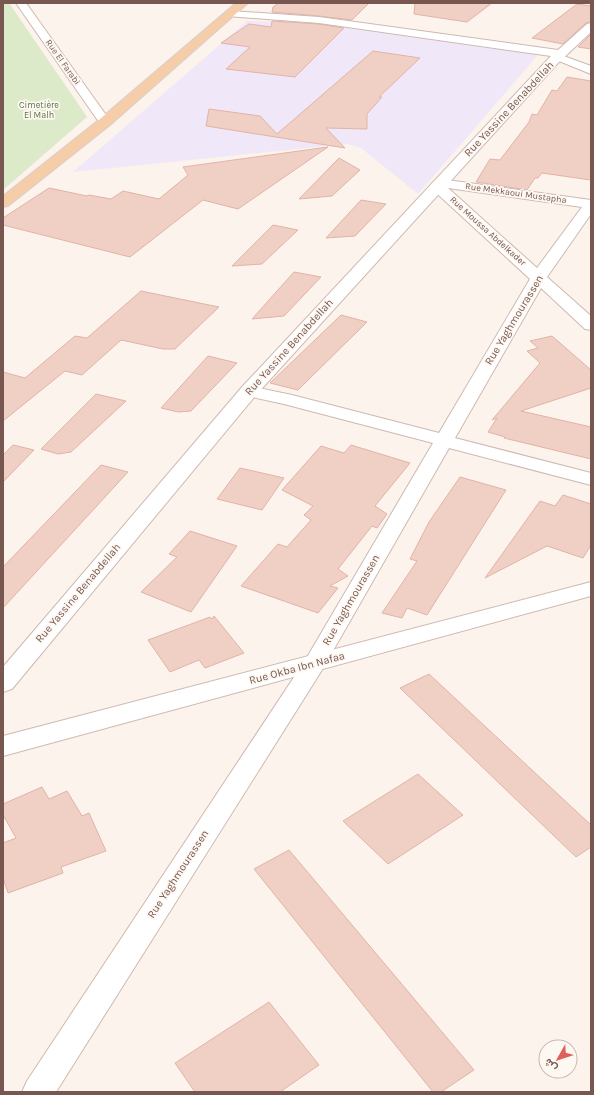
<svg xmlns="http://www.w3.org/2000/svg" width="594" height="1095" font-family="Karla,Vazirmatn,sans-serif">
  <rect width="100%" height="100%" fill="#fcf3ec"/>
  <!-- education -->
  <path fill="#f0e8f9" d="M247 21 311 23 538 55 418 194 361 148 347 144 73 172Z"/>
  <!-- green -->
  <path fill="#dceaca" d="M3 3H9L87 117 3 190Z"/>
  <!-- building -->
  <path fill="#f0cfc5" stroke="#e2b3a6" d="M279 3H369L352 20 319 16 272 12 273 7Z
    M415 3H492L467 22 414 14Z
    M577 4 591 6V22L586 23 563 44 532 38Z
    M272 21 319 24 344 28 295 77 226 69 250 47 221 43 249 24 271 27Z
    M591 34V49L578 47Z
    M373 51 420 58 379 97H382L367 114V129L326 128 345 148 206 126 209 109 260 116 277 134Z
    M567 77 591 81V180L542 173 538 178H535L527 190 476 182 490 159 500 160 529 122 532 114 537 115 552 90 557 91Z
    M328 147 238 209 203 200 130 257 3 225V218L49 188 87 196 89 195 111 199 123 191 159 199 188 175 183 167Z
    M339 158 360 170 332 196 299 199Z
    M361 200 386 204 355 236 326 238Z
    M273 225 298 230 262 264 232 266Z
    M294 272 321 277 284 316 252 319Z
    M141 291 219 307 175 349H163L121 340 82 375 65 371 3 421V372L25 378 75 336 87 338Z
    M341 315 367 322 298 390 270 383Z
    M552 336 591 370V388L521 411 591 427V459L504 438 505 437 488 432 497 418 492 420 540 363 527 351 538 348 530 341Z
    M208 356 237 363 191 411 178 412 161 408Z
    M96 394 126 401 71 452 58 454 41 449Z
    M13 445 34 450 3 482V455Z
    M351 445 410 463 375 506 387 514 377 528 372 526 338 569 348 576 330 586 338 588 318 613 241 586 278 544 287 547 311 520 304 515 313 506 282 490 321 446 344 453Z
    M101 465 128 472 3 608V567Z
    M240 468 284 478 262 510 217 499Z
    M460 477 506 490 427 615 407 608 402 618 382 613 417 561 410 559 429 522Z
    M563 495 591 504V545L583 558 547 546 485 578 540 501 555 506Z
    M190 531 237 546 191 612 141 592 177 557 169 554Z
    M214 616 244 653 205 668 199 660 170 672 148 640 210 617 212 619Z
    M429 674 591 825V847L576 857 400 688Z
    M418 774 463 815 388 864 343 821Z
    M42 787 49 799 67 791 82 816 89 813 106 851 61 867 63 873 8 893 3 878V843L16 838 3 815V804Z
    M289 850 474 1070 441 1092H433L254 869Z
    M269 1002 319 1065 280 1092H195L175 1063Z"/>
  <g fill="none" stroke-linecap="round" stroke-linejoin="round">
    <defs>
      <path id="minor" d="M16 3H26L111 122 109 125H101Z
        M558 54 591 66V74L554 59 552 57 554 55Z
        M440 179 591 200V214L547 277 591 316V330L585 329 541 288 455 438 591 473V485L449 448 322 670 56 1092H22L27 1081 306 659 433 443 284 404 243 395 240 391 243 387 249 386 292 395 439 433 530 279 432 189 430 186C433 182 435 180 440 179ZM448 188 582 207 537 268Z"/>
      <path id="tertiary" d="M231 11 319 17 558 50 587 24 591 23V32L558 63 256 395 12 689 3 692V667L242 387 551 56 319 23 227 16 225 14Z
        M591 582V596L3 756V736Z"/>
      <path id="primary" d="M236 3H248L110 125 8 206 3 207V196L100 119Z"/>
    </defs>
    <!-- minor casing -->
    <use href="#minor" stroke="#ceb9b1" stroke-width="2"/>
    <!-- tertiary casing -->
    <use href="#tertiary" stroke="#ceb9b1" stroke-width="2"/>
    <!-- primary casing -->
    <use href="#primary" stroke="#d9d0ce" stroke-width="2"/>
    <!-- minor -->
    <use href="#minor" fill="#fff" fill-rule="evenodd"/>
    <!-- tertiary -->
    <use href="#tertiary" fill="#fff" fill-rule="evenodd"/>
    <!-- primary -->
    <use href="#primary" fill="#f6cda9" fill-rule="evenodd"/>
  </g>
  <g text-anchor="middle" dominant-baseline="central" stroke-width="3.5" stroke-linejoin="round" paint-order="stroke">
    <!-- far-street labels -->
    <g font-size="9" fill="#77574f" stroke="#fef8f3">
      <text transform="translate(63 62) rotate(55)">Rue El Farabi</text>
      <text transform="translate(516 193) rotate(8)">Rue Mekkaoui Mustapha</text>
      <text transform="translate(488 231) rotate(42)">Rue Moussa Abdelkader</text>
    </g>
    <!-- far-park labels -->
    <g font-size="9" fill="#5b7644" stroke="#fef8f3">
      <text x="39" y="105">Cimetière<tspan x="39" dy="10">El Malh</tspan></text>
    </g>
    <!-- street labels -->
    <g font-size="11" fill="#77574f" stroke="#fef8f3">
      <text transform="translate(509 109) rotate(-47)">Rue Yassine Benabdellah</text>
      <text transform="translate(514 320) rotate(-59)">Rue Yaghmourassen</text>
      <text transform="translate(289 347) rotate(-48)">Rue Yassine Benabdellah</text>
      <text transform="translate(78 593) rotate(-50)">Rue Yassine Benabdellah</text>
      <text transform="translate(351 600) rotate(-60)">Rue Yaghmourassen</text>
      <text transform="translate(297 668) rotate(-15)">Rue Okba Ibn Nafaa</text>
      <text transform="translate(178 874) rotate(-57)">Rue Yaghmourassen</text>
    </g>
  </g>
  <!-- border -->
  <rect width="594" height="1095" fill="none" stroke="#77574f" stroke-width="8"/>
  <!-- north arrow -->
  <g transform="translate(558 1059) rotate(231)"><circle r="19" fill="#fef8f3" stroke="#c8b8b1"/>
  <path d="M0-3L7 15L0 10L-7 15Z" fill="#de6158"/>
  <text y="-6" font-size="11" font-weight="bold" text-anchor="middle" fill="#77574f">ش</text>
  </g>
</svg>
